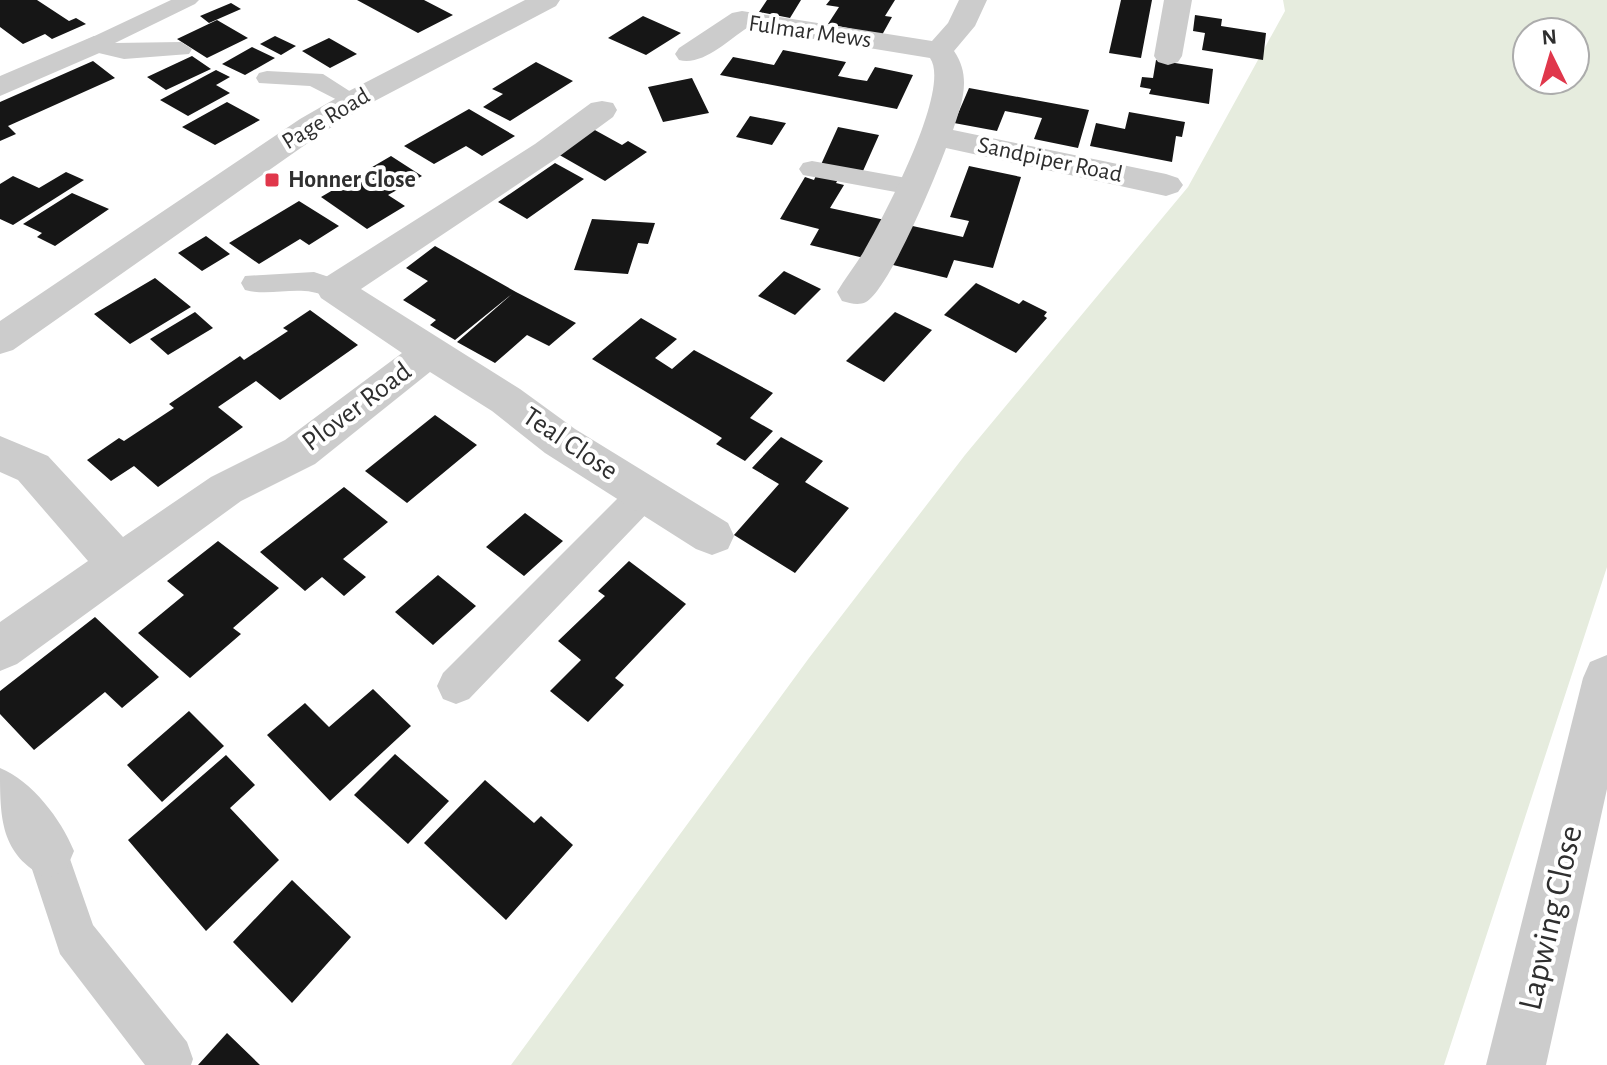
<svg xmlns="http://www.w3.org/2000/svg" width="1607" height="1065" font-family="'Alegreya Sans',sans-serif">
  <rect width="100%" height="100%" fill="#fff"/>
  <!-- green -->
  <path fill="#e6ecde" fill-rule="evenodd" d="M1283 0H1607V567L1444 1065H511L809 658 965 455 1188 187 1285 11ZM1527 32H1575V80H1527Z"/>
  <!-- building -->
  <path fill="#161616" d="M0 0H37L69 21 76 18 86 24 52 39 45 34 23 44 0 27Z
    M357 0H424L453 15 418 33Z
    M767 0H801L790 18 759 12Z
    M830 0H895L885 16 892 17 882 35 828 24 839 7 826 5Z
    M1121 0H1152L1141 58 1109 53Z
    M231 3 241 9 209 23 200 16Z
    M1195 15 1222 19 1221 26 1266 33 1263 60 1202 50 1205 33 1193 31Z
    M643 16 681 33 646 55 608 38Z
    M217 20 248 38 207 58 177 39Z
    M275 36 296 46 281 55 260 44Z
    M329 38 357 54 330 68 302 51Z
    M252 47 275 58 245 75 222 64Z
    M783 50 846 62 838 76 854 79 867 81 875 67 913 75 897 109 720 75 733 57 774 65Z
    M192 56 211 69 166 90 147 77Z
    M1156 60 1213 69 1209 104 1149 94 1151 89 1140 87 1142 77 1153 78Z
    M93 61 115 78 8 126 16 134 0 141V102Z
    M536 62 573 81 510 121 483 107 503 94 492 89Z
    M216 70 230 77 216 85 230 93 188 116 160 100Z
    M692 78 709 113 663 122 648 87Z
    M969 88 1089 110 1078 148 1034 139 1042 118 1005 111 997 131 954 123Z
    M227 102 260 120 215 145 182 127Z
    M469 109 515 136 482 156 466 146 434 164 404 146Z
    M1129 112 1185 122 1182 137 1176 136 1172 162 1090 146 1096 123 1125 129Z
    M750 116 786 123 772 145 736 137Z
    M838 127 879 135 863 171 845 168 836 183 844 185 830 208 963 237 969 221 950 217 969 166 1021 177 993 268 954 260 947 278 810 245 819 229 780 219 805 177 814 180Z
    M593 129 622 145 628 141 647 152 605 181 556 153Z
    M391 156 422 176 388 195 405 206 367 229 321 197Z
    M555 163 584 179 527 219 498 202Z
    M66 172 84 180 13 225 0 219V184L13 176 39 188Z
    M72 193 109 209 55 246 37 237 42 233 23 224Z
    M299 201 339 226 309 245 300 239 259 264 229 243Z
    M592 219 655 223 648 244 638 243 628 274 574 270Z
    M206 236 230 254 202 271 178 253Z
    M435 246 516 292 576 323 549 346 527 335 495 363 457 342 512 294 455 340 430 325 436 320 403 300 428 281 406 268Z
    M784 271 821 289 795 315 758 296Z
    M155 278 191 307 130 344 94 314Z
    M976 283 1019 304 1023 300 1047 312 1044 316 1047 318 1016 353 944 315Z
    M310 310 358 345 280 400 256 381 218 407 243 427 158 487 134 466 111 481 87 460 119 438 124 441 174 408 169 404 240 356 244 360 288 331 283 328Z
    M195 312 213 328 168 355 150 339Z
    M895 312 932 330 884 382 846 361Z
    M641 318 677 339 655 358 672 369 694 350 773 393 750 418 773 431 745 461 716 444 722 438 592 359Z
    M435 415 477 445 407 503 365 471Z
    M781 437 823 461 805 482 849 508 795 573 734 535 779 484 752 468Z
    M344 487 388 522 343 559 366 577 344 596 322 577 305 591 260 552Z
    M525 513 563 541 524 576 486 547Z
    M218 541 279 588 233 628 241 634 190 678 138 633 184 595 167 581Z
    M629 561 686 604 615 678 624 685 588 722 550 691 581 660 558 641 605 596 598 591Z
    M438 575 476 606 433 645 395 612Z
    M95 617 159 677 122 708 105 692 34 750 0 714V691Z
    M373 689 411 726 330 801 267 735 305 703 329 727Z
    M189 711 224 746 162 802 127 765Z
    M395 754 449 801 408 844 354 795Z
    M226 755 255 785 230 808 279 860 206 931 128 840Z
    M485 780 534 823 541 816 573 845 506 920 424 843Z
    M292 880 351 937 292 1003 233 942Z
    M227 1033 260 1065H198Z"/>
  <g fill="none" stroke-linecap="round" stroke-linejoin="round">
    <!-- service -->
    <path fill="#ccc" fill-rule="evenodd" d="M171 0H199L195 4 115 43 181 42 192 49 189 54 124 59 86 50 83 45 86 40Z
      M267 71 323 74 365 101 361 106 353 108 310 86 259 83 256 78 259 73Z
      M812 161 912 179 921 181 925 187 921 193 912 195 803 175 799 169 803 163Z
      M314 272 344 282 348 289 344 296C331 300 325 294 312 292 290 288 267 296 245 290L241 283 245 276Z
      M644 480 656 484 661 494 656 504 469 699 456 704 443 699 437 686 443 673 632 484Z
      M47 830 62 836 93 925 187 1042 193 1059 191 1065H145L60 954 26 851 32 836Z"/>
    <!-- minor -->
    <path fill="#ccc" fill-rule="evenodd" d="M525 0H560L556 6 369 104 322 133 13 350 0 354V321L300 119 347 92Z
      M959 0H987L975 26 954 51C972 77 962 103 953 130L1166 174 1178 178 1183 185 1178 192 1166 196 946 148C936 176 889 289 866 302 858 306 850 303 842 301L837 292C845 278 856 265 864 251 883 218 952 89 930 58L747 28C727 41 703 66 679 60L675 54 679 48 732 13 742 11 932 41 948 23Z
      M1164 0H1192L1182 56 1178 62 1168 65 1158 62 1154 56Z
      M94 36 104 39 108 45 104 51 0 96V76Z
      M602 101 613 103 617 110 613 117 557 158 361 289 520 389 575 429 728 523 734 536 728 549 712 555 696 549 545 453 492 411 430 372 315 464 241 501 17 664 0 671V622L88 561 18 480 0 472V436L48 456 123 537 211 477 285 440 402 353 321 298 316 289 321 280 535 144 591 103Z
      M1607 655V789L1546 1065H1486L1583 678 1590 662Z
      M0 768C32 781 61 819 74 851L66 870 47 878C0 855 0 818 0 768Z"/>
  </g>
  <!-- markers -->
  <rect fill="#e0374b" stroke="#fff" stroke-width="3" x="264" y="172" width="16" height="16" rx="4"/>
  <g text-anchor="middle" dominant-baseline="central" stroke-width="8" stroke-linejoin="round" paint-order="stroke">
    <!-- far-street labels -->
    <g font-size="24" fill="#2f2f2f" stroke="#fff">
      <text transform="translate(810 32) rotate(8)">Fulmar Mews</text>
      <text transform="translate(326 119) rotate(-31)">Page Road</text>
      <text transform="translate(1050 160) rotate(12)">Sandpiper Road</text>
    </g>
    <!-- far-poi labels -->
    <g font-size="24" font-weight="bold" fill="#2f2f2f" stroke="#fff" text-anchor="start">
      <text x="288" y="180">Honner Close</text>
    </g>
    <!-- street labels -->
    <g font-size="28" fill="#2f2f2f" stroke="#fff">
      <text transform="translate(357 407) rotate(-37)">Plover Road</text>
      <text transform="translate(570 444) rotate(34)">Teal Close</text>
    </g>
    <!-- near-street labels -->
    <g font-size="34" fill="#2f2f2f" stroke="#fff">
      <text transform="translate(1551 918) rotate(-77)">Lapwing Close</text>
    </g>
  </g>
  <!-- north arrow -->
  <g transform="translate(1551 56) rotate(355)"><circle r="38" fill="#ffffff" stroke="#acacac" stroke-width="2"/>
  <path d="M0-6L14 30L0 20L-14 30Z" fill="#e0374b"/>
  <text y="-12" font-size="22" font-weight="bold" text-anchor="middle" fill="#2f2f2f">N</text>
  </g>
</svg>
